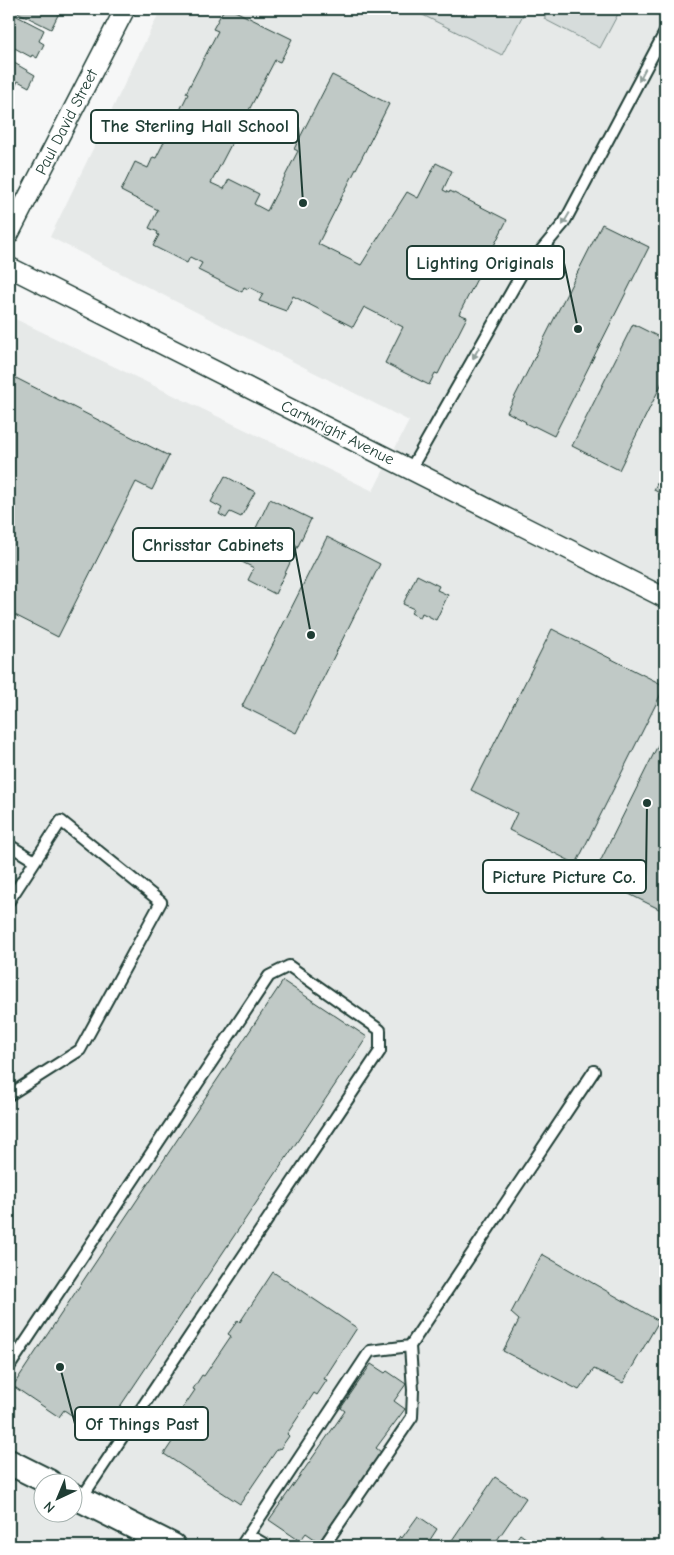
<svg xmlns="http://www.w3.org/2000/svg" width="674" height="1555" font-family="'Comic Neue',sans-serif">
  <rect width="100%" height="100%" fill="#f6f7f7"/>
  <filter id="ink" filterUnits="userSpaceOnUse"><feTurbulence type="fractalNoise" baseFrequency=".02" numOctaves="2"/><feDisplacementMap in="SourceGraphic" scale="10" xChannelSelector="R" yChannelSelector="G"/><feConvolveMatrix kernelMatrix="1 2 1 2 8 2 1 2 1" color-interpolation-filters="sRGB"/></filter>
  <g filter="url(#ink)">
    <!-- built -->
    <path fill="#e6e9e8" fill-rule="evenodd" d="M161 9H665V1546H9V316L373 491 409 421 50 237ZM42 1482H72V1512H42Z"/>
    <!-- green -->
    <path fill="#d6dcdb" stroke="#7a8c88" d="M411 9H526L502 55Z
      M550 9H607L618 14 600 48 544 19Z"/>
    <!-- building -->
    <path fill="#c0c9c6" stroke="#1f3d34" d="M11 9H61L51 29Z
      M224 9H231L292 39 280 62 275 60 211 183 224 189 229 179 259 194 254 204 267 211 298 151 294 149 332 75 389 104 318 244 361 265 407 192 418 198 436 163 452 171 443 190 449 193 450 191 507 220 459 314 467 317 438 374 435 373 429 385 385 363 403 327 364 307 353 327 293 296 286 311 259 301 263 294 249 287 248 289 244 287 242 292 198 270 202 263 190 257 187 263 153 246 159 235 157 234 158 232 149 228 158 210 121 191 135 162 148 168 153 157 156 158 188 94 186 93 218 31 213 29Z
      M9 12 44 30 39 41 44 44 37 58 32 55 31 57 9 45Z
      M9 60 35 75 29 87 18 81 9 99Z
      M9 111 14 114 9 126Z
      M602 224 649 247 554 436 534 426 533 427 525 423 526 422 507 412Z
      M633 324 665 340V377L619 470 572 446Z
      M12 376 169 456 152 490 136 482 58 637 9 612V382Z
      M665 466V496L654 490Z
      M225 476 255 492 241 517 230 512 226 518 219 514 222 508 211 502Z
      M270 499 311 519 275 594 248 580 254 568 240 561Z
      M327 537 380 564 296 733 242 706Z
      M417 575 439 586 437 590 448 595 436 620 422 613 420 618 411 613 414 609 403 604Z
      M552 629 665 686 576 864 509 830 517 813 471 790Z
      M665 731V912L593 876Z
      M283 981 367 1037 101 1435 64 1410 59 1417 13 1386Z
      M542 1254 659 1321 623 1383 594 1369 579 1390 503 1351 519 1320 511 1313Z
      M273 1272 357 1328 324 1379 327 1380 317 1395 314 1393 287 1434 289 1436 280 1449 278 1448 240 1504 164 1454 182 1427 174 1421 195 1390 193 1389 202 1375 204 1376 231 1336 228 1334 238 1320 240 1322Z
      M371 1364 385 1373 387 1371 406 1384 394 1401 405 1409 376 1448 381 1452 319 1542 306 1533 300 1541 269 1520 345 1411 341 1408Z
      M495 1477 526 1498 493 1546H448Z
      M418 1516 437 1529 426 1546H393L400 1536 402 1538Z
      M520 1534 537 1546H511Z
      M602 1538 614 1546H596Z"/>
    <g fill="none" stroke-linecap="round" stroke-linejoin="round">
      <defs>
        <path id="service" d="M410 470 522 273 564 223 665 32
          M9 845 35 861
          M9 901 61 821 161 902 80 1050 9 1095
          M9 1367 269 976 289 966 380 1030V1051L81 1499
          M249 1535 268 1546
          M241 1546 370 1351 410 1346
          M324 1546 412 1417 413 1390 410 1346 594 1071"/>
        <g id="minor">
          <path id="s1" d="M9 234 125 9"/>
          <path id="s2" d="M9 267 665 598"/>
        </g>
        <path id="tertiary" d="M9 1462 49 1482
          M72 1495 173 1546"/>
      </defs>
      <!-- service casing -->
      <use href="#service" stroke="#1f3d34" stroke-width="14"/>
      <!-- minor casing -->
      <use href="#minor" stroke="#1f3d34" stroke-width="22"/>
      <!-- tertiary casing -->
      <use href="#tertiary" stroke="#1f3d34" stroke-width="28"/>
      <!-- service -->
      <use href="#service" stroke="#fff" stroke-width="10"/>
      <!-- minor -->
      <use href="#minor" stroke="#fff" stroke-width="19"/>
      <!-- tertiary -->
      <use href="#tertiary" stroke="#fff" stroke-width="24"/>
    </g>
    <!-- one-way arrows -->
    <defs><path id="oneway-solid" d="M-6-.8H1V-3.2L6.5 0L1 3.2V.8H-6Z" transform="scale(1.25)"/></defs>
    <g fill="#8f9e9a">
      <use href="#oneway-solid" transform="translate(642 75) rotate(118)"/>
      <use href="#oneway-solid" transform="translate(566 219) rotate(120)"/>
      <use href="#oneway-solid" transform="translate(476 353) rotate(119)"/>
    </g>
  </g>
  <g text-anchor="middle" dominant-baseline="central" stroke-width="4.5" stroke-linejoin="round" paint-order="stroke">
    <!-- street labels -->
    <g font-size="16" fill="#1f3d34" stroke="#fff">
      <text stroke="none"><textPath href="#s1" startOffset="126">Paul David Street</textPath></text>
      <text stroke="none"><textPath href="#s2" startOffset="368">Cartwright Avenue</textPath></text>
    </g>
  </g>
  <!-- callouts -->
  <path fill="none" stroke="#1f3d34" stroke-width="2" d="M303 203L298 126M578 329L564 263M311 635L294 544M647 803L646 877M60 1367L75 1424"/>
  <g fill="#1f3d34" stroke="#fff" stroke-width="2">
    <circle cx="303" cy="203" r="5"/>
    <circle cx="578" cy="329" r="5"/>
    <circle cx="311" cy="635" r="5"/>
    <circle cx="647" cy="803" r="5"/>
    <circle cx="60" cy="1367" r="5"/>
  </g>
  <g fill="#fff" stroke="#1f3d34" stroke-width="2">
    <rect x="91" y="110" width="207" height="33" rx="5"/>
    <rect x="407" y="246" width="157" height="33" rx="5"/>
    <rect x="133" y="528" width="161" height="33" rx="5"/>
    <rect x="483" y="860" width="163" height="33" rx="5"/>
    <rect x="75" y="1407" width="133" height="33" rx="5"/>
  </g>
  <g font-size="18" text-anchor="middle" font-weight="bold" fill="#1f3d34">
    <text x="195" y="132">The Sterling Hall School</text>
    <text x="485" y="269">Lighting Originals</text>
    <text x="213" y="551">Chrisstar Cabinets</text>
    <text x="564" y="883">Picture Picture Co.</text>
    <text x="142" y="1430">Of Things Past</text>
  </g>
  <!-- margin -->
  <rect width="674" height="1555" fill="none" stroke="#fff" stroke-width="30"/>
  <rect x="15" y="15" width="644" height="1525" fill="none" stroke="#1f3d34" stroke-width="2" filter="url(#ink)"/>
  <!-- north arrow -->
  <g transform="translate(58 1498) rotate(224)"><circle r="24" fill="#ffffff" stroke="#a5b1ae"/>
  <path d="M0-4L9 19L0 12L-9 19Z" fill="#1f3d34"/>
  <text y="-8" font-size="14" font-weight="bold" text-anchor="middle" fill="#1f3d34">N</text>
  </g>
</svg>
